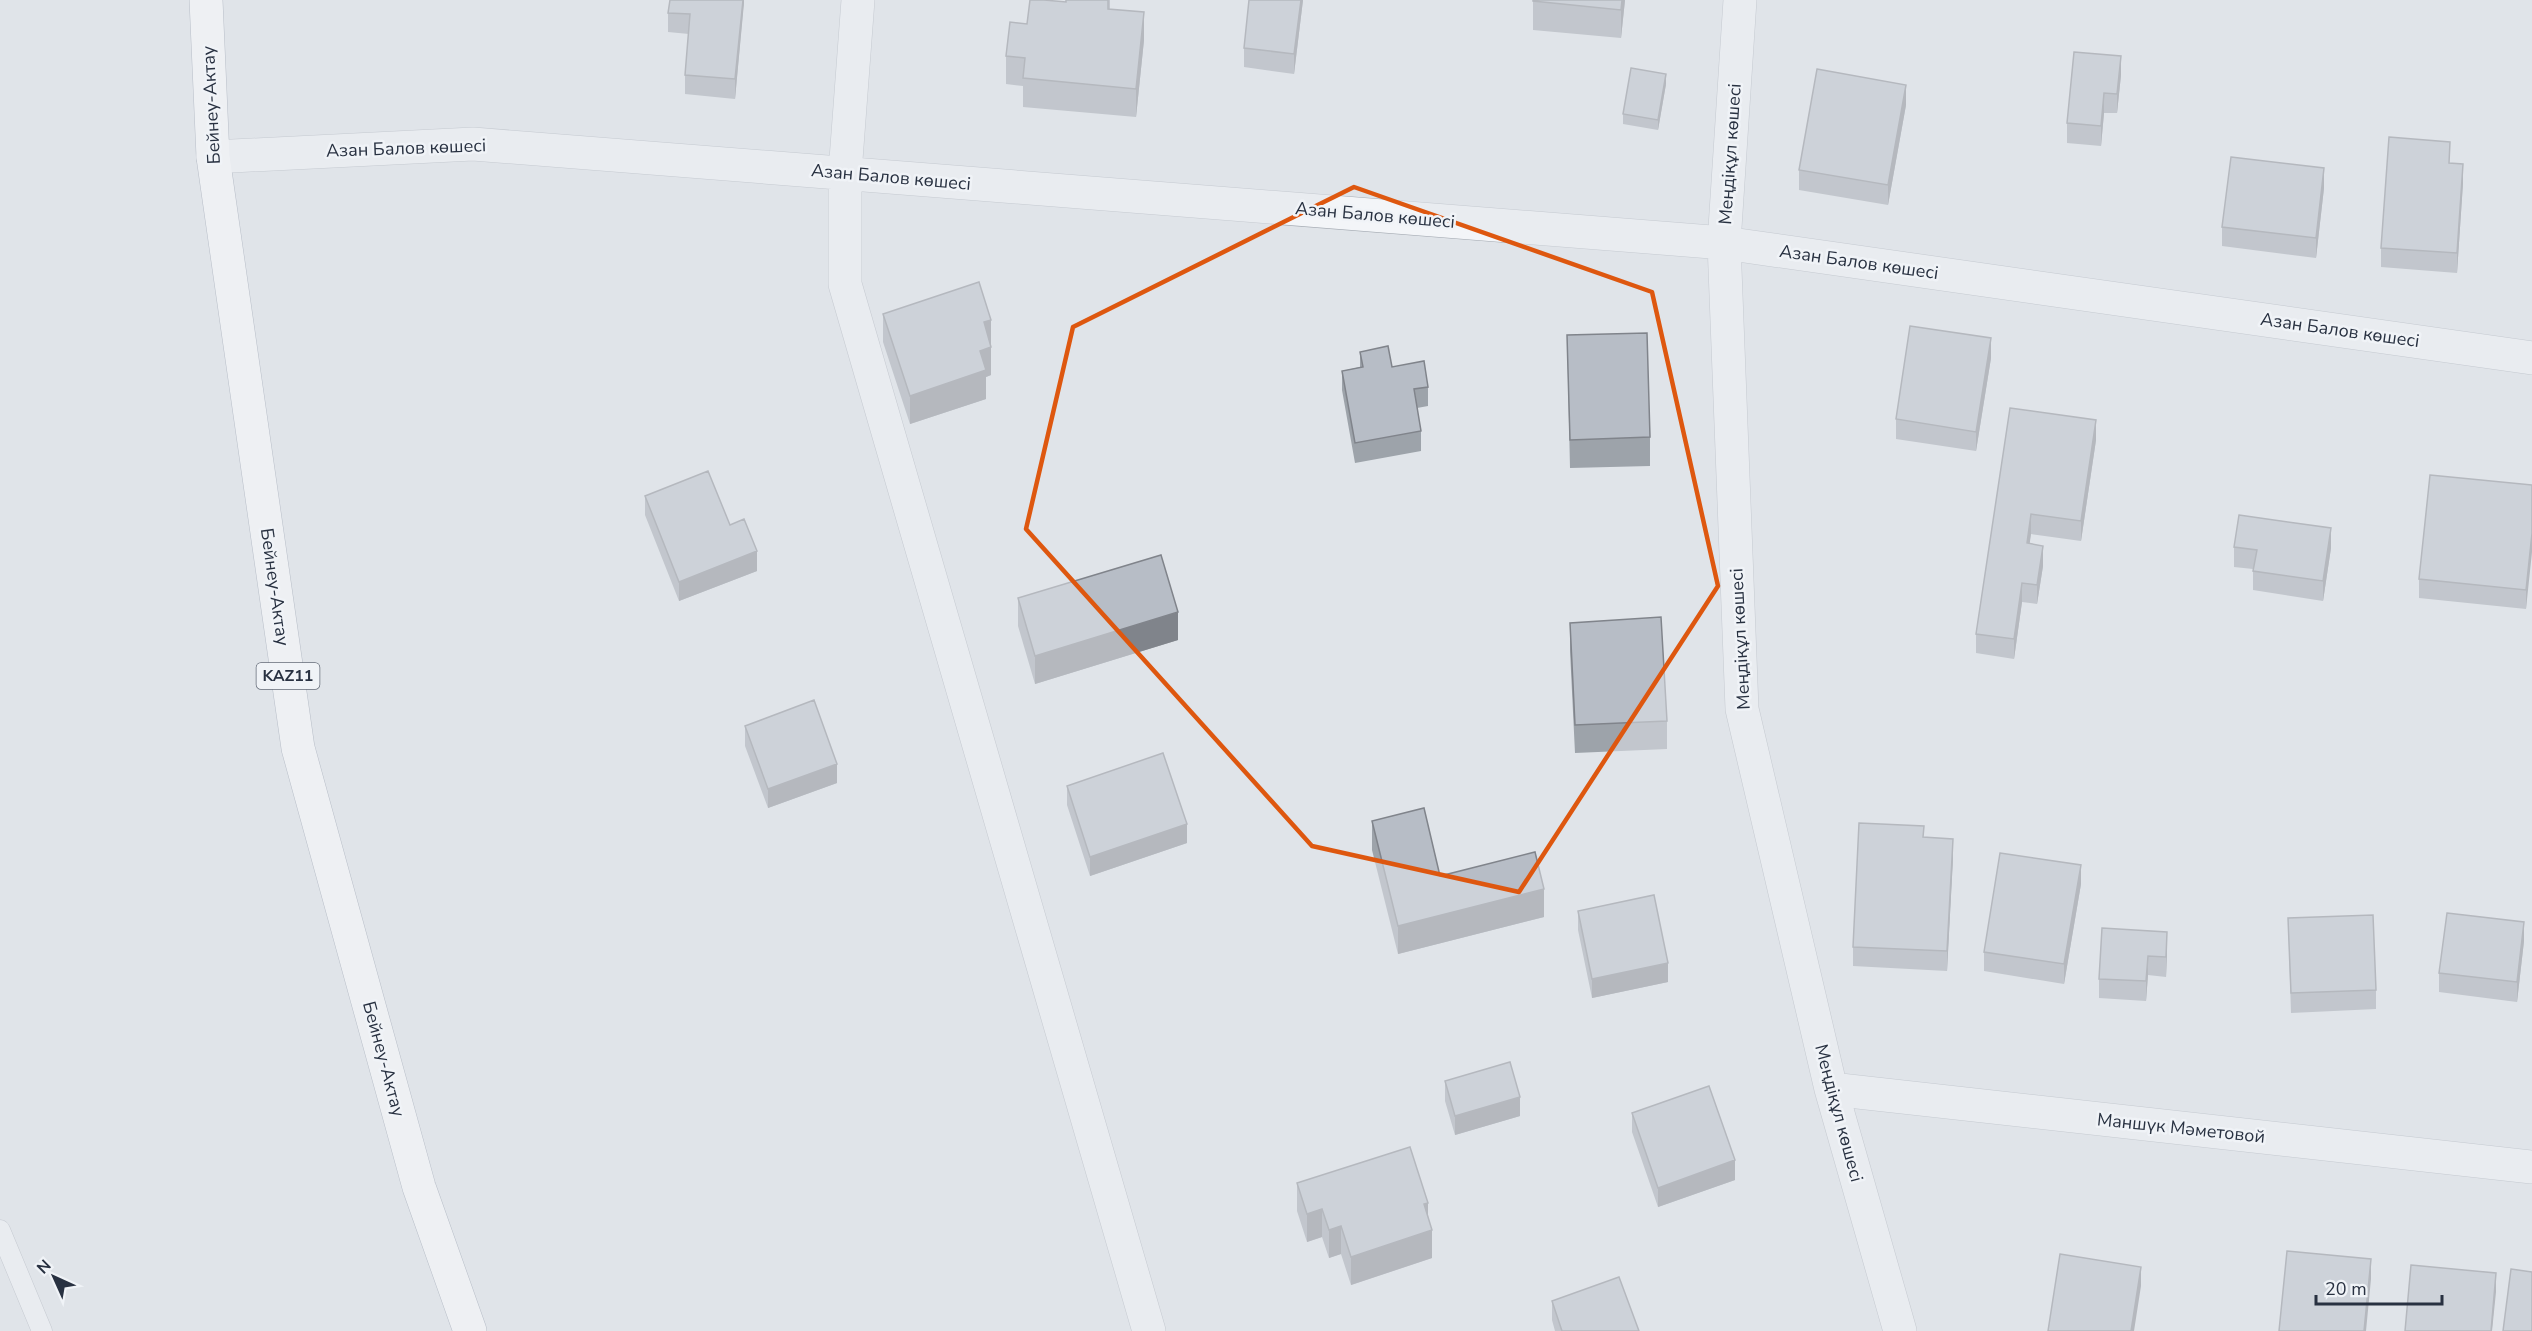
<svg xmlns="http://www.w3.org/2000/svg" width="2532" height="1331" font-family="'Nunito Sans',sans-serif">
  <rect width="100%" height="100%" fill="#e0e4e9"/>
  <g fill="none" stroke-linecap="round" stroke-linejoin="round">
    <defs>
      <path id="service" d="M0 1230 42 1331"/>
      <path id="minor" d="M858 0 845 173V284L1149 1331
        M1740 0 1724 243 1742 709 1831 1089 1900 1331
        M213 157 473 144 1724 243 2532 358
        M1831 1089 2532 1167"/>
      <path id="trunk" d="M206 0 213 157 298 748 419 1187 470 1331"/>
    </defs>
    <!-- service casing -->
    <use href="#service" stroke="#a5abb3" stroke-width="21"/>
    <!-- minor casing -->
    <use href="#minor" stroke="#a5abb3" stroke-width="34"/>
    <!-- trunk casing -->
    <use href="#trunk" stroke="#8791a0" stroke-width="34"/>
    <!-- service -->
    <use href="#service" stroke="#f3f5f8" stroke-width="20"/>
    <!-- minor -->
    <use href="#minor" stroke="#f3f5f8" stroke-width="33"/>
    <!-- trunk -->
    <use href="#trunk" stroke="#fff" stroke-width="33"/>
  </g>
  <!-- wall -->
  <path fill="#9da3aa" d="M744 0 735 99 685 94V75L689 34 668 32V13Z
    M1110 0V9L1144 40 1136 117 1023 107V86L1006 84V56L1066 2Z
    M1303 0 1294 74 1244 67V48Z
    M1533 0H1625L1621 38 1533 30Z
    M2121 75 2117 113H2104L2101 146 2067 143V123Z
    M1666 84 1658 130 1623 124V114Z
    M1906 105 1888 205 1799 190V170Z
    M2450 163 2463 183 2457 273 2381 267V248Z
    M2324 188 2316 258 2222 246V227Z
    M883 314 991 320V375L986 377V399L910 424 883 342Z
    M1567 335 1650 437V466L1570 468Z
    M1360 352 1392 367 1428 387V406L1417 408 1421 431V451L1355 463 1342 390V371L1360 367Z
    M1991 358 1976 451 1896 439V419Z
    M2010 408 2096 440 2081 541 2031 534 2029 544 2043 566 2037 604 2022 602 2014 659 1976 653V634Z
    M2532 485 2526 609 2419 598V579Z
    M645 496 730 525 757 571 679 601 645 515Z
    M2234 547 2331 548 2323 601 2253 590V569L2234 567Z
    M1018 598 1178 640 1035 684 1018 626Z
    M1570 623 1667 721V749L1575 753 1570 651Z
    M745 726 837 783 768 808 745 746Z
    M1067 786 1187 843 1090 876 1067 805Z
    M1372 821 1440 876 1544 917 1398 954 1372 850Z
    M1924 837 1953 858 1947 971 1853 966V947Z
    M2081 884 2064 984 1984 971V952Z
    M1578 911 1668 982 1592 998 1578 930Z
    M2288 918 2376 990V1009L2291 1013Z
    M2102 928 2167 952 2166 977 2148 975 2146 1001 2099 998V979Z
    M2524 941 2517 1002 2439 992V973Z
    M1445 1081 1520 1116 1455 1135 1445 1101Z
    M1632 1113 1735 1180 1658 1207 1632 1132Z
    M1297 1183 1428 1215 1432 1258 1351 1285 1341 1254 1329 1258 1322 1237 1307 1242 1297 1211Z
    M1552 1301 1639 1331H1555L1552 1320Z"/>
  <!-- shaded-wall -->
  <path fill="#80848b" d="M743 0H744V3L735 99V79Z
    M1301 0H1303L1294 74V54Z
    M1622 0H1625L1621 38V10Z
    M1144 12V40L1136 117V89Z
    M2121 56V75L2117 113V94Z
    M1666 74V84L1658 130V120Z
    M1906 85V105L1888 205V185Z
    M2104 93V113L2101 146V126Z
    M2463 164V183L2457 273V253Z
    M2324 168V188L2316 258V238Z
    M991 320V375L986 377V399L910 424V396L980 351 984 322Z
    M1991 338V358L1976 451V432Z
    M2096 420V440L2081 541V521Z
    M2031 514V534L2027 563V543Z
    M2331 528V548L2323 601V581Z
    M2532 533V552L2526 609V590Z
    M2043 546V566L2037 604V585Z
    M757 551V571L679 601V582Z
    M2022 583V602L2014 659V639Z
    M1178 612V640L1035 684V656Z
    M837 764V783L768 808V789Z
    M1187 824V843L1090 876V857Z
    M1953 839V858L1947 971V951Z
    M2081 865V884L2064 984V964Z
    M1544 889V917L1398 954V926Z
    M2524 922V941L2517 1002V982Z
    M2167 932V952L2166 977V957Z
    M2148 956V975L2146 1001V981Z
    M1668 963V982L1592 998V979Z
    M1520 1097V1116L1455 1135V1116Z
    M1735 1160V1180L1658 1207V1188Z
    M1428 1203V1231L1432 1230V1258L1351 1285V1257L1424 1204Z
    M1322 1209V1237L1307 1242V1214Z
    M1341 1226V1254L1329 1258V1230Z
    M2371 1259V1279L2366 1331H2364Z
    M2141 1267V1286L2134 1331H2131Z
    M2496 1273V1292L2492 1331H2491Z"/>
  <!-- building -->
  <path fill="#b7bdc6" stroke="#80848b" stroke-width="1.5" d="M670 0H743L735 79 685 75 690 14 668 13Z
    M1030 0H1044L1066 2V0H1108V9L1144 12 1136 89 1023 78 1025 58 1006 56 1010 22 1027 24Z
    M1249 0H1301L1294 54 1244 48Z
    M1533 0H1622L1621 10 1533 1Z
    M2074 52 2121 56 2117 94 2104 93 2101 126 2067 123Z
    M1631 68 1666 74 1658 120 1623 114Z
    M1817 69 1906 85 1888 185 1799 170Z
    M2389 137 2450 142 2449 163 2463 164 2457 253 2381 248Z
    M2231 157 2324 168 2316 238 2222 227Z
    M979 282 991 320 984 322 991 347 980 351 986 370 910 396 883 314Z
    M1910 326 1991 338 1976 432 1896 419Z
    M1647 333 1650 437 1570 440 1567 335Z
    M1388 346 1392 367 1424 361 1428 387 1414 389 1421 431 1355 443 1342 371 1363 367 1360 352Z
    M2010 408 2096 420 2081 521 2031 514 2027 543 2043 546 2037 585 2022 583 2014 639 1976 634Z
    M708 471 730 525 744 519 757 551 679 582 645 496Z
    M2430 475 2532 485V533L2526 590 2419 579Z
    M2239 515 2331 528 2323 581 2253 571 2257 550 2234 547Z
    M1161 555 1178 612 1035 656 1018 598Z
    M1661 617 1667 721 1575 725 1570 623Z
    M814 700 837 764 768 789 745 726Z
    M1163 753 1187 824 1090 857 1067 786Z
    M1424 808 1440 876 1535 852 1544 889 1398 926 1372 821Z
    M1859 823 1924 826 1923 837 1953 839 1947 951 1853 947Z
    M2000 853 2081 865 2064 964 1984 952Z
    M1654 895 1668 963 1592 979 1578 911Z
    M2447 913 2524 922 2517 982 2439 973Z
    M2373 915 2376 990 2291 993 2288 918Z
    M2102 928 2167 932 2166 957 2148 956 2146 981 2099 979Z
    M1510 1062 1520 1097 1455 1116 1445 1081Z
    M1709 1086 1735 1160 1658 1188 1632 1113Z
    M1410 1147 1428 1203 1424 1204 1432 1230 1351 1257 1341 1226 1329 1230 1322 1209 1307 1214 1297 1183Z
    M2287 1251 2371 1259 2364 1331H2279Z
    M2060 1254 2141 1267 2131 1331H2048Z
    M2411 1265 2496 1273 2491 1331H2405Z
    M2511 1269 2532 1272V1331H2503Z
    M1619 1277 1639 1331H1562L1552 1301Z"/>
  <!-- marked area -->
  <path d="M0 0H2532V1331H0ZM1354 187 1652 292 1718 586 1519 892 1312 846 1026 529 1073 327Z" fill="#e0e4e9" fill-opacity=".55" fill-rule="evenodd"/>
  <path fill="none" stroke="#de570f" stroke-width="4.5" stroke-linejoin="round" d="M1354 187 1652 292 1718 586 1519 892 1312 846 1026 529 1073 327Z"/>
  <g text-anchor="middle" dominant-baseline="central" stroke-width="5" stroke-linejoin="round" paint-order="stroke">
    <!-- shield labels -->
    <rect fill="#f0f3f7" stroke="#646b78" stroke-width="1.5" x="256.5" y="663" width="63" height="26" rx="4.5"/>
    <g font-size="16" font-weight="bold" fill="#283141">
      <text x="288" y="676">KAZ11</text>
    </g>
    <!-- street labels -->
    <g font-size="18" fill="#283141" stroke="#f0f3f7">
      <text transform="translate(211 105) rotate(-93)">Бейнеу-Актау</text>
      <text transform="translate(406 148) rotate(-2)">Азан Балов көшесі</text>
      <text transform="translate(1730 154) rotate(-86)">Меңдіқұл көшесі</text>
      <text transform="translate(891 177) rotate(5)">Азан Балов көшесі</text>
      <text transform="translate(1375 215) rotate(5)">Азан Балов көшесі</text>
      <text transform="translate(1859 262) rotate(8)">Азан Балов көшесі</text>
      <text transform="translate(2340 330) rotate(8)">Азан Балов көшесі</text>
      <text transform="translate(275 587) rotate(82)">Бейнеу-Актау</text>
      <text transform="translate(1740 639) rotate(-93)">Меңдіқұл көшесі</text>
      <text transform="translate(384 1059) rotate(75)">Бейнеу-Актау</text>
      <text transform="translate(1839 1113) rotate(75)">Меңдіқұл көшесі</text>
      <text transform="translate(2181 1128) rotate(6)">Маншүк Мәметовой</text>
    </g>
  </g>
  <!-- north arrow -->
  <g transform="translate(54 1277) rotate(315)" stroke="#f0f3f7" stroke-width="4.5" paint-order="stroke">
  <path d="M0-4.5L10 22L0 15L-10 22Z" fill="#283141"/>
  <text y="-9" font-size="16" font-weight="bold" text-anchor="middle" fill="#283141">N</text>
  </g>
  <!-- scale -->
  <path d="M2316 1295v9h126v-9" fill="none" stroke="#283141" stroke-width="3"/>
  <text x="2325" y="1295" font-size="18" fill="#283141" stroke="#f0f3f7" stroke-width="4.5" paint-order="stroke">20 m</text>
</svg>
